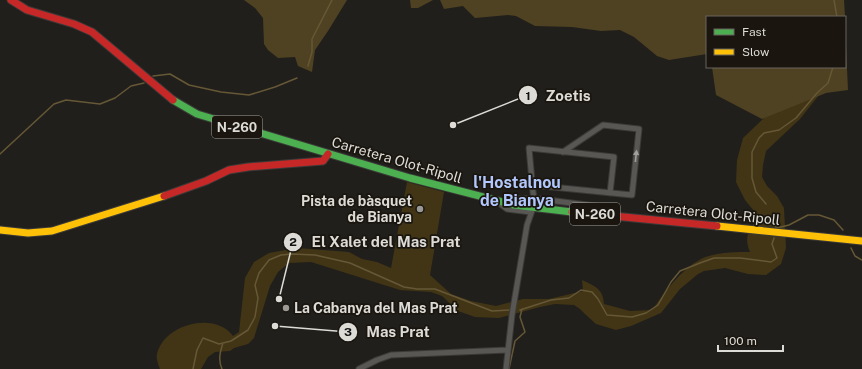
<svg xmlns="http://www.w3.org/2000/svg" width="862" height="369" font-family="'Public Sans',sans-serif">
  <rect width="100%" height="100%" fill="#201f1b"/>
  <!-- green -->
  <path fill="#413516" d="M819 95 800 119 766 151 763 165 762 177 767 186 777 196 784 208 786 248 781 264 766 275 748 274 725 268 704 271 698 274 680 289 661 313 631 326 616 330 596 324 585 314 580 309 574 305 555 304 540 307 499 318 475 317 458 311 442 296 431 292 400 290 311 262 289 263 278 272 270 286 254 338 248 344 234 348 230 351 215 352 208 357 201 369H160C158 364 156 359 157 354 164 324 215 311 233 336L239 332 245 278 254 262 269 253 297 248 349 252 362 259 377 262 391 268 407 182 444 192 430 275 451 294 471 301 496 306 523 299H549L583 291 582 280C594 286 603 288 604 304L630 311 652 310C666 291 680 270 701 259 715 252 735 252 750 252 743 235 750 230 759 217L745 200 736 182 737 160 743 138 781 102Z"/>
  <!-- forest -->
  <path fill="#4f4222" d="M244 0H347L328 31 315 50 312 72 298 66 295 57 278 58 268 50 264 44 263 18 255 8Z
    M410 0H433L418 8H411Z
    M440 0H844L845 17H707V54L669 60 657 56 634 37 620 30 601 31 572 27 535 26 516 16 508 15 475 18 463 6 444 9Z
    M845 26 848 90 826 93 762 119 716 95 712 67H845Z"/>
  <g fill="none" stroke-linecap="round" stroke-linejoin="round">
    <!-- stream -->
    <path stroke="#665836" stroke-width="1.5" d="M834 0 837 17
      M308 66 312 52V39L332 0
      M153 76 170 74 189 85 221 92 249 95 275 87 297 78
      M0 154 54 104 66 100 100 104 115 98 131 86 144 83
      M766 204 756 192 752 178V152L759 138 764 133 779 130 796 118 817 93 828 83 833 67
      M772 218 771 223 777 228 789 225 808 215H819L834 220 843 230
      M851 248 855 256 862 260
      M520 310 551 300 569 298 581 290 592 292 598 299 607 315 632 317 646 313 658 305 671 282 680 271 700 263 714 258H740L771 262 777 258 772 244 774 238
      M193 369 197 350 203 338 219 344 231 341 248 330 255 317 258 298 255 285 259 273 269 260 281 255 292 254 315 255 350 263 404 287 417 289H435L492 311 510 310
      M222 369C218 360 220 352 223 343
      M509 369 515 341 525 332 520 317 522 309"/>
    <defs>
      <path id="street" d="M532 185 632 195 639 129 603 125 563 152
        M499 203 507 209 531 212
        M506 203C512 196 524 200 532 198L595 206 594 214
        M535 208V202L533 192 529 148 614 157 610 193
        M359 369 377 360 391 355 507 350
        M506 369 512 315 527 225 533 208"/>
      <path id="fast" d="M173 100 197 114 410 178 514 205 572 212"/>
      <path id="slow" d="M717 226 862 241
        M0 230 28 233 52 231 164 196"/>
      <path id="jam" d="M11 0 27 10 74 24 92 32 173 100
        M164 196 206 181 229 170 248 167 323 161 328 154
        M572 212 717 226"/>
    </defs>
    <!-- street casing -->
    <use href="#street" stroke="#3b3a38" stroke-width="7"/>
    <!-- fast casing -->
    <use href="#fast" stroke="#3b3a38" stroke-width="9"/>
    <!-- slow casing -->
    <use href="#slow" stroke="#3b3a38" stroke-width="9"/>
    <!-- jam casing -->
    <use href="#jam" stroke="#3b3a38" stroke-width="9"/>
    <!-- street -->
    <use href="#street" stroke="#595754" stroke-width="5"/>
    <!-- fast -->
    <use href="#fast" stroke="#4caf50" stroke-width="7"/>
    <!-- slow -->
    <use href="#slow" stroke="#ffc107" stroke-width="7"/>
    <!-- jam -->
    <use href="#jam" stroke="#c62828" stroke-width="7"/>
  </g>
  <!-- one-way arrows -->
  <defs><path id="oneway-solid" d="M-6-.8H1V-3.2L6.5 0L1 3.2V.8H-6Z"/></defs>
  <use fill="#a2a09c" href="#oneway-solid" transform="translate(636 156) rotate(-84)"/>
  <!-- markers -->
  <g fill="#9b9995" stroke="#1a160f" stroke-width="1.5">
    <circle cx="420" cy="209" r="4"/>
    <circle cx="286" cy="308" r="4"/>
  </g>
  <g text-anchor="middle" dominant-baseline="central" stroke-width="3.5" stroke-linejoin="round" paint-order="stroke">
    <!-- shield labels -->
    <g fill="#1a160f" stroke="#a2a09a" stroke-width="1">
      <rect x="212" y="116" width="50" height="22" rx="3"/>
      <rect x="570" y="203" width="50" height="22" rx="3"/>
    </g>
    <g font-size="13" font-weight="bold" fill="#dddbd6">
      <text x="237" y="127">N-260</text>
      <text x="595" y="214">N-260</text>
    </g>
    <!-- street labels -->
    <g font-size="14" fill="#dddbd6" stroke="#1a160f">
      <text transform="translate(397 160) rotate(16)">Carretera Olot-Ripoll</text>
      <text transform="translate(713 213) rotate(6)">Carretera Olot-Ripoll</text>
    </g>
    <!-- poi labels -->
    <g font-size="14" font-weight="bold" fill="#dddbd6" stroke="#1a160f" text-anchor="end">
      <text x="412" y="201">Pista de bàsquet<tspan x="412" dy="16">de Bianya</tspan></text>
      <text x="294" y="308" text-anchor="start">La Cabanya del Mas Prat</text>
    </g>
    <!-- quarter labels -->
    <g font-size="16" font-weight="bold" fill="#b1c7fd" stroke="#1a160f">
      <text x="517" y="182">l'Hostalnou<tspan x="517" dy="18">de Bianya</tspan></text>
    </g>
  </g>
  <!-- callouts -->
  <path fill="none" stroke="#dddbd6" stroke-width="1.5" d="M453 125L528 95M279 299L293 242M275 326L348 332"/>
  <g fill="#dddbd6" stroke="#1a160f" stroke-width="1.5">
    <circle cx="453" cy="125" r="4"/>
    <circle cx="279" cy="299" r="4"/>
    <circle cx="275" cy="326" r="4"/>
    <circle cx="528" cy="95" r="10"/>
    <circle cx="293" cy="242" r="10"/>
    <circle cx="348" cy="332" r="10"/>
  </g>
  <g font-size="12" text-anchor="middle" font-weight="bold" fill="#111">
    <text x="528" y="100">1</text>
    <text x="293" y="246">2</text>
    <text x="348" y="336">3</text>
  </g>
  <g font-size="15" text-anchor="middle" font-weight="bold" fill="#dddbd6" stroke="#1a160f" stroke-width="3.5" stroke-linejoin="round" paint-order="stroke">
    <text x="568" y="101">Zoetis</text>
    <text x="386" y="247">El Xalet del Mas Prat</text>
    <text x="398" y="337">Mas Prat</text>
  </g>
  <!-- legend -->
  <rect x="706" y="16" width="140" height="52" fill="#1a160f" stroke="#68655f"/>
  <rect x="714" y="29" width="20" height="6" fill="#4caf50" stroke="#68655f"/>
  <text x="742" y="36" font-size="12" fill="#dddbd6">Fast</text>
  <rect x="714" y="49" width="20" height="6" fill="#ffc107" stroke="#68655f"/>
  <text x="742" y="56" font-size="12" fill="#dddbd6">Slow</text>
  <!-- scale -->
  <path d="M718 345v6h65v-6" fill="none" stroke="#dddbd6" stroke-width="2"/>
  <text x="724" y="345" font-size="12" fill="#dddbd6" stroke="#1a160f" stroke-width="3" paint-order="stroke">100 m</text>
</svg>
